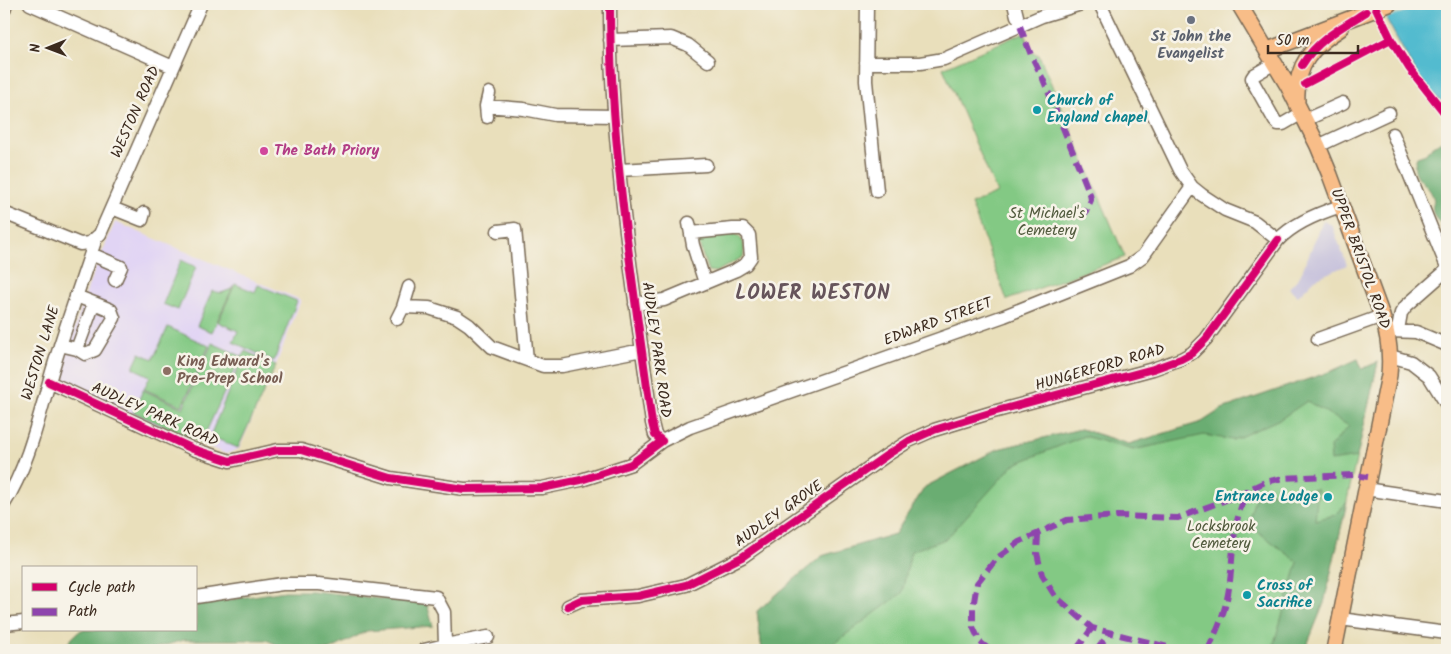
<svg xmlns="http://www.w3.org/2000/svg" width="1451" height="654" font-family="Kalam,sans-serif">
  <rect width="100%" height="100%" fill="#f7f3e8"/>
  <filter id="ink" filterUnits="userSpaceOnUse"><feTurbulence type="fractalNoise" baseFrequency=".02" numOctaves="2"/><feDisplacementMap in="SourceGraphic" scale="10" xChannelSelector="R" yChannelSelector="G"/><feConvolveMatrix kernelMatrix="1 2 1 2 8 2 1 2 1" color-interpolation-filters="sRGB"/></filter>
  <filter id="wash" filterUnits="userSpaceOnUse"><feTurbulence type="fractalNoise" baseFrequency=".0096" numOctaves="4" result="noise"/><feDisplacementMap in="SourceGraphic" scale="20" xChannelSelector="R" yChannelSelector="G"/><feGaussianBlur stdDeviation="1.12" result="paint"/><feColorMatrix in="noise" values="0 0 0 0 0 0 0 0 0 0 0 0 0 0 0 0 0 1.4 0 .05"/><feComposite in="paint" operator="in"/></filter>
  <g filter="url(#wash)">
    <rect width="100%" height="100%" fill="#e9dfbb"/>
    <!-- built -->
    <path fill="#e1d4f4" d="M115 222 301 300 276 365 239 449 226 454 137 417 58 378 89 284Z"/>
    <!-- industrial -->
    <path fill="#c5c0db" d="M1323 221 1332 225 1347 265 1315 279 1298 296 1289 288 1300 276Z"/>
    <!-- green -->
    <path fill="#83c984" stroke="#5f7a51" d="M1025 32 1031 52 1039 55 1125 257 1007 300 971 204 997 193 943 68Z
      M735 234C745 239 745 248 743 257L716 272 708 271 698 241 705 237Z
      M181 260 196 267 178 310 163 304Z
      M235 284 255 292 258 285 297 301 274 361 233 342 238 331 218 322Z
      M232 289 212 332 197 326 212 291 221 293Z
      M168 327 209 346 182 406 144 389 150 376 133 368 140 353 153 359Z
      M212 343 241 356 201 443 133 412 143 390 183 408Z
      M245 351 276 365 238 448 210 436Z
      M1358 359 1362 369 1378 362 1324 603 1305 650H762L757 611 822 556 895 534 925 487 998 449 1081 429 1129 444 1202 422 1222 409 1332 371Z"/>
    <!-- forest -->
    <path fill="#6aad72" stroke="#526c48" d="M1447 128V247C1445 241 1446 233 1444 228 1441 222 1435 221 1433 212 1431 207 1435 202 1433 197 1428 181 1408 178 1417 157L1426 154C1430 146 1439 144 1446 137L1444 133Z
      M1358 359 1362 369 1378 362 1357 457 1331 461 1330 447 1349 426 1307 401 1282 418 1233 440 1204 435 1133 450 1084 436 1013 465 946 539 911 551 902 593 825 650H762L757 611 822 556 895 534 925 487 998 449 1081 429 1129 444 1202 422 1222 409 1332 371Z
      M1318 489 1315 520 1335 515 1347 502 1324 603 1305 650H1272L1298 562 1248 524 1256 494Z
      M285 591H312L427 604 433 626 367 631 330 650H283L280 646 266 640H184L149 650H62L73 637 81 630H196V605Z"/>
    <!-- water -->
    <path fill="#52bbcf" stroke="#467276" d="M1378 4H1442L1447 15V106L1430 92 1412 66Z"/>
    <!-- pier -->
    <path fill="#e9dfbb" d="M1376 4H1427L1383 19Z"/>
  </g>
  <g filter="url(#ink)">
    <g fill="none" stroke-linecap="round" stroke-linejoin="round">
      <defs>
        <path id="minor" d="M30 4 173 67
          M867 4 866 81 877 191
          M1014 4 1017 16
          M1100 4 1180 170 1192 187 1202 195 1225 210 1255 222 1278 240C1294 223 1319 213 1341 206
          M4 10 6 4
          M610 40 671 38 688 45 708 61
          M866 63H920L944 59 1042 16 1081 4
          M1275 63 1254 75 1252 78 1253 82 1275 121 1278 124H1283L1302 113
          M486 106 524 109 555 115 614 116
          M487 117 486 106 489 93
          M1305 120 1343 103
          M1393 134 1447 267
          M1318 146 1389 113
          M620 170 706 165
          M112 208 142 220 144 213
          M4 213 80 244 90 243 100 234 201 4
          M689 223 693 245 705 283
          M498 231 515 229 527 360
          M91 254 121 267 115 280
          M635 304 664 300 736 270 746 264 751 257 749 235 743 229H733L691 233
          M403 307 429 308 457 317 469 325 492 347 543 366H562L642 350
          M397 319 403 307 409 287
          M1398 330 1401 313 1406 306 1447 270
          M1390 331 1416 332 1447 345
          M1318 339 1382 316
          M60 345 77 349 94 303 76 296
          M77 349 85 354 95 350 114 318 111 310 94 303
          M1390 356 1411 362 1429 376 1447 405
          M49 382 193 449 230 461 278 450H301L391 478 464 489 542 488 581 480 631 464 662 441 655 435 652 423C633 284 610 144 610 4
          M662 441 690 427 1004 316 1129 266 1143 256 1192 187
          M1365 489 1447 501
          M4 504C30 463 40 411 54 365 67 322 82 280 96 238
          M196 597 282 584H319L436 597 444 612 445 645
          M568 606 581 600 638 596 686 585 742 557 887 455 909 441 934 430 993 412 1153 369 1181 359 1192 353 1206 339 1278 240
          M1340 619 1447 633
          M4 624 24 622
          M424 650 445 645 488 637"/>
        <path id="major" d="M1239 4 1288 86 1318 146 1330 175 1382 316C1389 336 1391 354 1389 375L1334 650
          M1268 50 1389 4
          M1297 101C1295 65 1312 46 1341 28"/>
      </defs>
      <!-- minor casing -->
      <use href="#minor" stroke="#786955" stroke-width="15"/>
      <!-- major casing -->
      <use href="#major" stroke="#786955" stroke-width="18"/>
      <!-- minor -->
      <use href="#minor" stroke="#fff" stroke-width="12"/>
      <!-- major -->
      <use href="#major" stroke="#f8bd88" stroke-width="15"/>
      <!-- quiet -->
      <path stroke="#8e44ad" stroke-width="6" stroke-dasharray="12 6" stroke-linecap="butt" d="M1020 26 1031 55 1043 79 1090 194 1091 200 1085 214
        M1038 534 1037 553 1042 575 1055 596 1092 628 1180 650
        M990 650 980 642 973 627V608L977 583 997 558 1019 542 1067 520 1117 516 1178 518 1231 498 1265 482 1284 478 1353 475 1368 477
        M1076 650 1092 628
        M1097 650 1109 633
        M1182 650 1209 649
        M1208 650C1217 630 1226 610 1229 588 1234 557 1231 516 1250 490"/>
      <defs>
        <path id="cycleway" d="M1374 4 1391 39 1409 68 1447 116
          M1302 65C1317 40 1342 27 1366 12
          M1305 84 1391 39
          M49 382 193 449 230 461 278 450H301L391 478 464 489 542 488 581 480 631 464 662 441 655 435 652 423C633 284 610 144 610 4
          M568 606 581 600 638 596 686 585 742 557 887 455 909 441 934 430 993 412 1153 369 1181 359 1192 353 1206 339 1278 240"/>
      </defs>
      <!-- cycleway casing -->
      <use href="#cycleway" stroke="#f7f3e8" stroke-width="11"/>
      <!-- cycleway -->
      <use href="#cycleway" stroke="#d6006c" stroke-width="8"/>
    </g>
  </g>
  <!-- markers -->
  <circle fill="#6b7280" stroke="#f7f3e8" stroke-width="2" cx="1191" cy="20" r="5"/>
  <g fill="#0f9aa8" stroke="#f7f3e8" stroke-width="2">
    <circle cx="1037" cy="110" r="5"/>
    <circle cx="1328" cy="497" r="5"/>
    <circle cx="1247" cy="595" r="5"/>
  </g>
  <circle fill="#d1479c" stroke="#f7f3e8" stroke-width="2" cx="264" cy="151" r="5"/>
  <circle fill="#8d6e63" stroke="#f7f3e8" stroke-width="2" cx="167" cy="371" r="5"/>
  <g text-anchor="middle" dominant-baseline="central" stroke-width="5" stroke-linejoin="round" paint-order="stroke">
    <!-- worship labels -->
    <g font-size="15" font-weight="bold" fill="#5b616d" stroke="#f7f3e8">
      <text x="1191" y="37">St John the<tspan x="1191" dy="17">Evangelist</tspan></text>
    </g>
    <!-- culture labels -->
    <g font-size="15" font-weight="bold" fill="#0d838f" stroke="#f7f3e8" text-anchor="start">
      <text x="1047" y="101">Church of<tspan x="1047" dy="17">England chapel</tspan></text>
      <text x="1318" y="497" text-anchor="end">Entrance Lodge</text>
      <text x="1257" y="586">Cross of<tspan x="1257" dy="17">Sacrifice</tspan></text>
    </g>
    <!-- street labels -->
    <g font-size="15" fill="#3b2a1e" stroke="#f7f3e8">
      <text transform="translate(136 112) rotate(-66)">WESTON ROAD</text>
      <text transform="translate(1360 259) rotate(70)">UPPER BRISTOL ROAD</text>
      <text transform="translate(938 322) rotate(-20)">EDWARD STREET</text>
      <text transform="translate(656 350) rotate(82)">AUDLEY PARK ROAD</text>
      <text transform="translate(41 353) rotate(-73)">WESTON LANE</text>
      <text transform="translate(1100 368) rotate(-16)">HUNGERFORD ROAD</text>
      <text transform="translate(155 415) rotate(24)">AUDLEY PARK ROAD</text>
      <text transform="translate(779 514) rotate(-35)">AUDLEY GROVE</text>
    </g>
    <!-- hotel labels -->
    <g font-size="15" font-weight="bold" fill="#b23c85" stroke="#f7f3e8" text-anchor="start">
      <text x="274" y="151">The Bath Priory</text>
    </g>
    <!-- park labels -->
    <g font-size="15" fill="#515a3d" stroke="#f7f3e8">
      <text x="1047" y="214">St Michael's<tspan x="1047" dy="17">Cemetery</tspan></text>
      <text x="1221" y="527">Locksbrook<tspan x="1221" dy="17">Cemetery</tspan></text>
    </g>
    <!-- education labels -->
    <g font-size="15" font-weight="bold" fill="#785e54" stroke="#f7f3e8" text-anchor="start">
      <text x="177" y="362">King Edward's<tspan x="177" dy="17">Pre-Prep School</tspan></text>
    </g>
    <!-- district labels -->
    <g font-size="20" font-weight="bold" letter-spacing="1" fill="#66545b" stroke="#f7f3e8">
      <text x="813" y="294">LOWER WESTON</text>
    </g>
  </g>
  <!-- margin -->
  <rect width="1451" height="654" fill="none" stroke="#f7f3e8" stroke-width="20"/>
  <!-- legend -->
  <rect x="22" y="566" width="175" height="65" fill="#f7f3e8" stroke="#aca397"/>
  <rect x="32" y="583" width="25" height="8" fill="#d6006c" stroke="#aca397"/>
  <text x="68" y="592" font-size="15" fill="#3b2a1e">Cycle path</text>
  <rect x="32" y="608" width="25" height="8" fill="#8e44ad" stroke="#aca397"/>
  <text x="68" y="616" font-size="15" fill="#3b2a1e">Path</text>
  <!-- north arrow -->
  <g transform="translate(48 48) rotate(269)" stroke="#f7f3e8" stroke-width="4" paint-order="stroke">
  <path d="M0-4L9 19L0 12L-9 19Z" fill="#3b2a1e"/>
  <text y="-8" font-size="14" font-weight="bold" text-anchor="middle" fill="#3b2a1e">N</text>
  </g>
  <!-- scale -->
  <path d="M1268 45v8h90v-8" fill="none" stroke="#3b2a1e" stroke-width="2.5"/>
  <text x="1276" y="45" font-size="15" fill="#3b2a1e" stroke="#f7f3e8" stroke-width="4" paint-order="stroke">50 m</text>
</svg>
